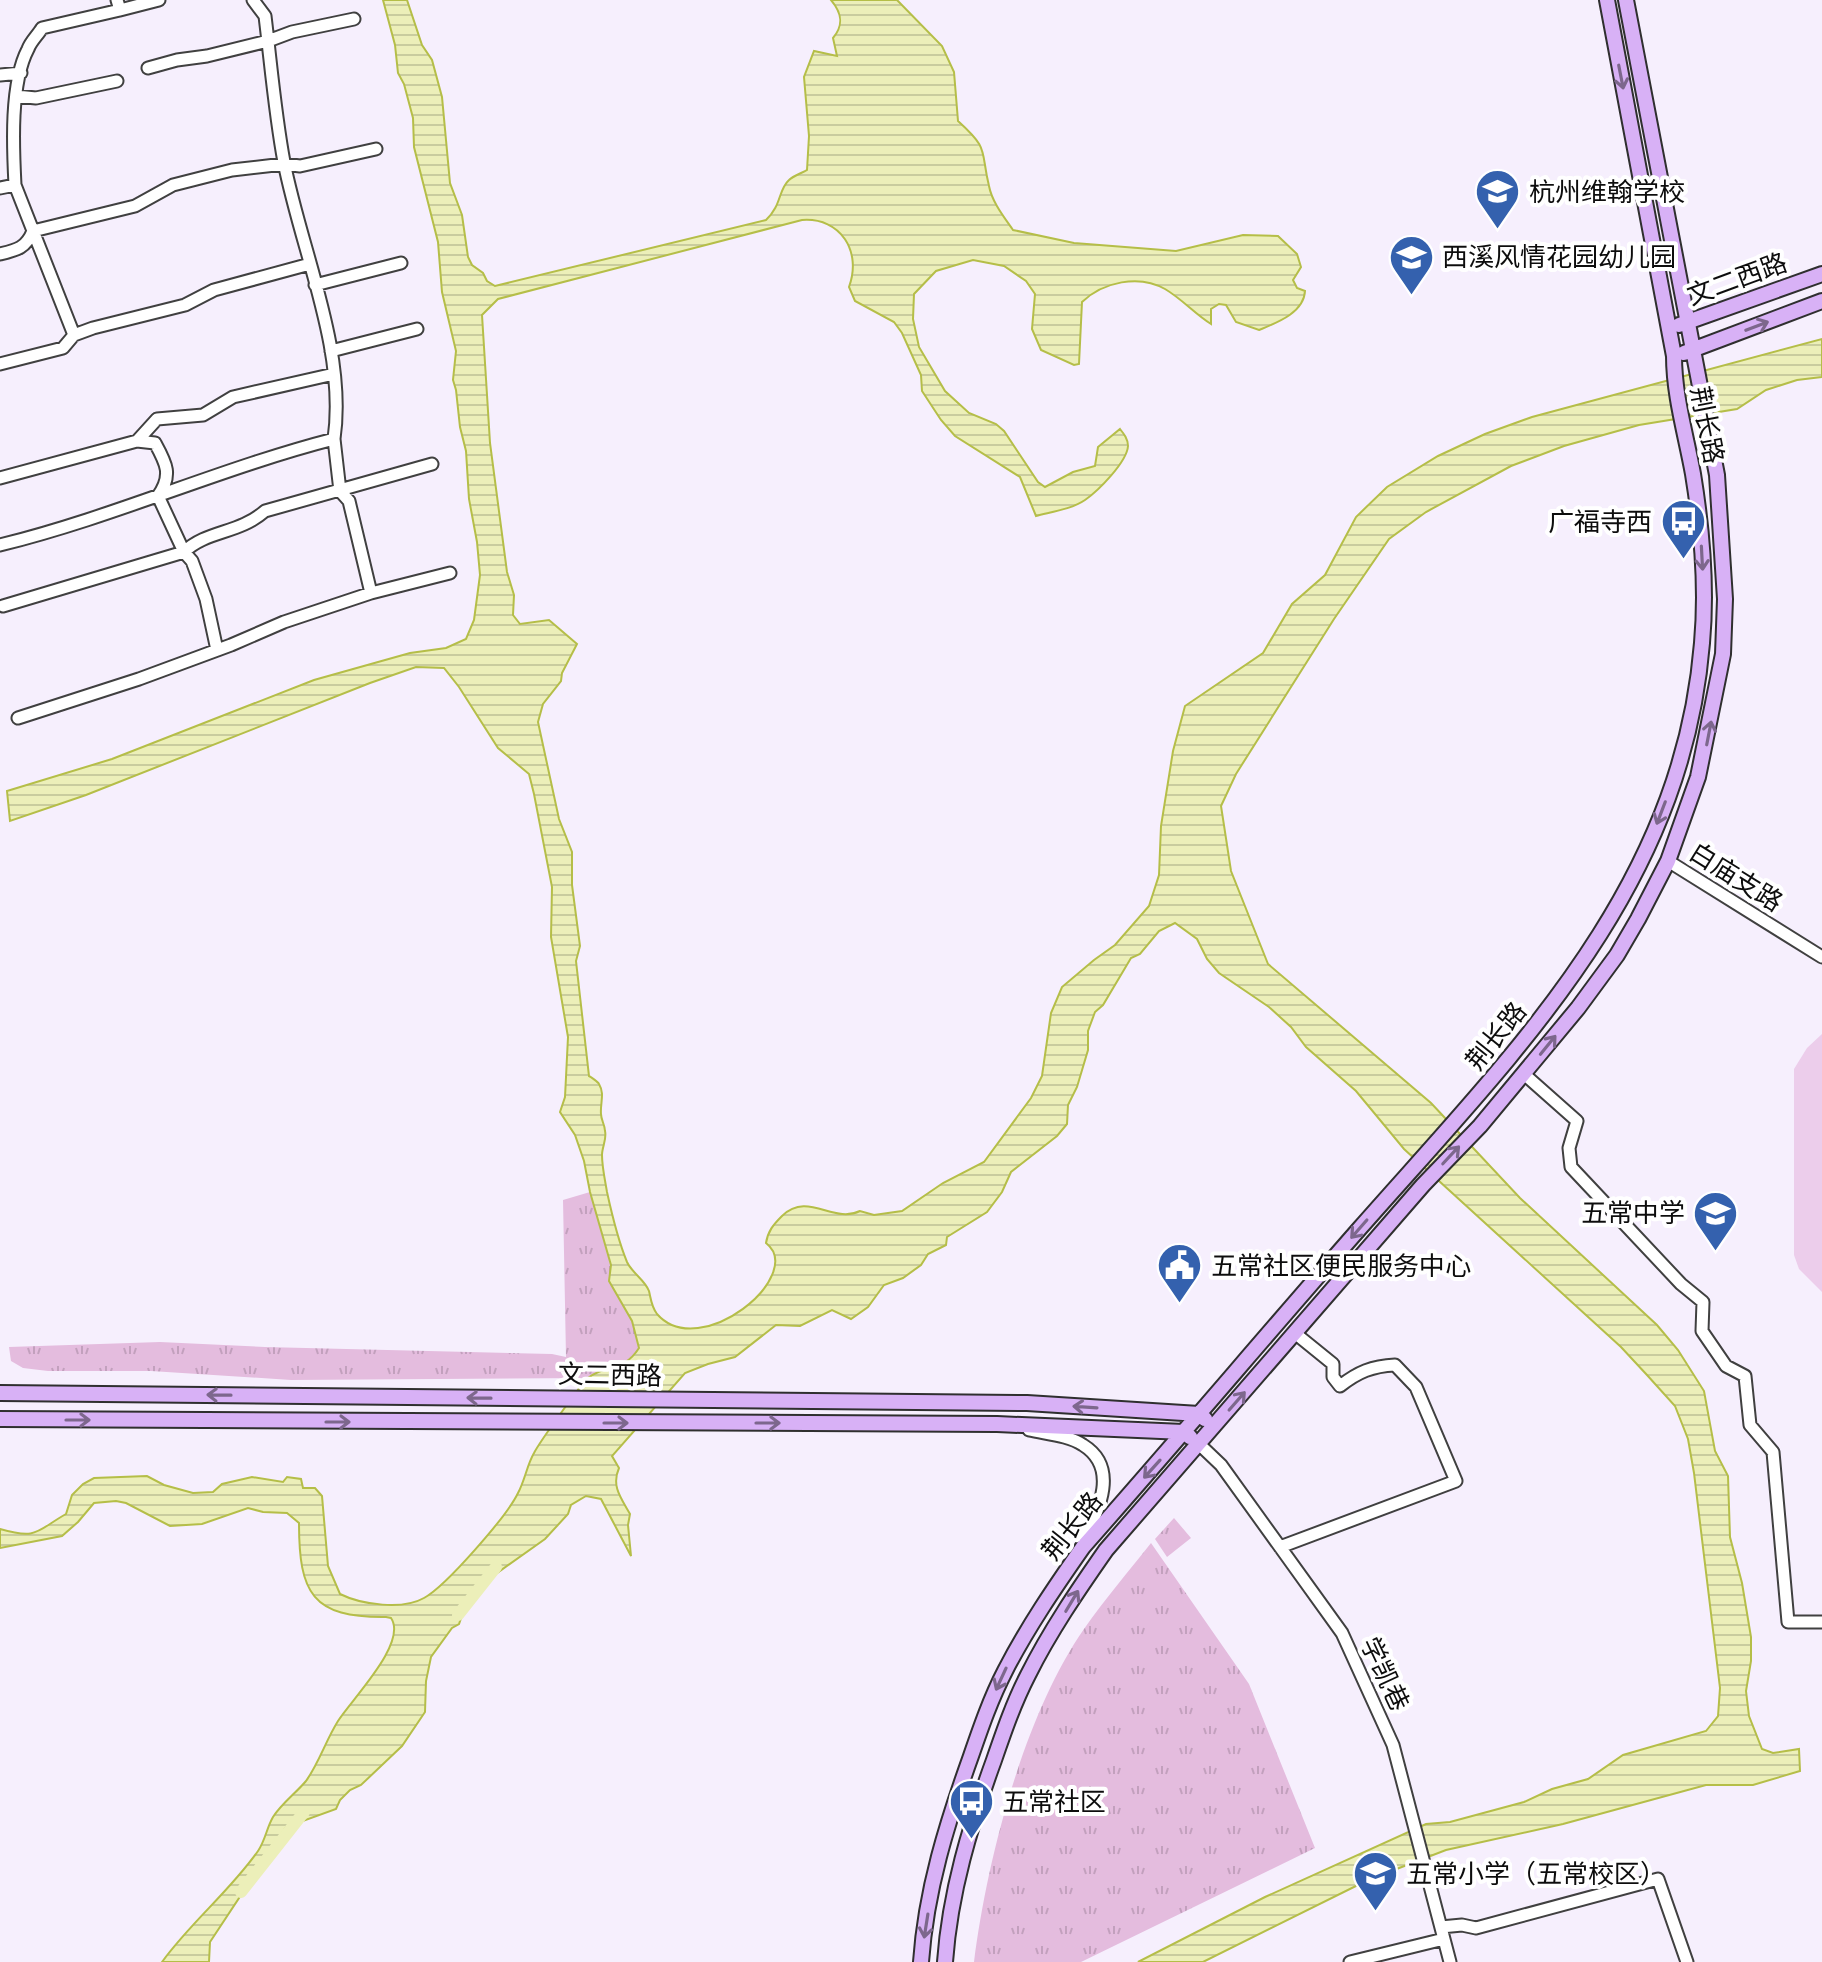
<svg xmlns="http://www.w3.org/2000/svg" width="1822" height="1962" font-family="'Roboto Serif','Noto Sans SC',serif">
  <defs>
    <pattern id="grass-tufts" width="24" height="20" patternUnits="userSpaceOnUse" patternTransform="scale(2)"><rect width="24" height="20" fill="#e4bcde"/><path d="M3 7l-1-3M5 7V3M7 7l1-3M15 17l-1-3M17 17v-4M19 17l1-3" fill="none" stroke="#c2a0bd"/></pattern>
    <pattern id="water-rules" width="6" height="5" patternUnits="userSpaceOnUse" patternTransform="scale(2)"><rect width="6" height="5" fill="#ecefb9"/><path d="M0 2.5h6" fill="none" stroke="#c9cc9e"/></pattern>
  </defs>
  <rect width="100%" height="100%" fill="#f6effd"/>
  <!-- grass -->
  <path fill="url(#grass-tufts)" d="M590 1192 611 1265 609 1281 632 1321 639 1348 631 1361 588 1378 291 1380 151 1371H48L23 1368 11 1361 9 1347 160 1342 265 1347 552 1354 566 1357 563 1200Z
    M1174 1518 1191 1538 1167 1557 1155 1539Z
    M1151 1543 1249 1684 1315 1848 1081 1962H974C987 1859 1024 1715 1084 1629 1105 1599 1129 1571 1151 1543Z"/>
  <!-- pitch -->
  <path fill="#eccdeb" d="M1822 1034V1292L1799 1269 1794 1255V1069L1807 1048Z"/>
  <!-- water -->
  <path fill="url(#water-rules)" stroke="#b5be48" stroke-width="2" d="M383 0H407L422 45 432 60 442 97 450 183 462 215 468 257 472 265 483 273 487 281 495 286 766 220C782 205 778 190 789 180 793 176 802 173 807 170L809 136 804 77 814 51 837 56 833 38C844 25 842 13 831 0H897L942 46 954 72 958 121C990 150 980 149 989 186 992 202 1004 217 1013 230L1074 243 1176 251 1243 235 1278 236 1297 254 1301 267 1293 280 1297 288 1305 291C1304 313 1276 323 1259 330L1236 322 1226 305 1219 304 1211 309V324C1195 314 1182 299 1165 289 1139 274 1103 282 1082 302L1079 364 1074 365 1041 350 1032 329 1035 294 1026 281 1004 266 973 260 936 271 914 294 913 319 919 347 945 391 969 413 996 424 1004 431 1038 482 1045 487 1073 472 1095 466 1098 447 1120 429C1124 434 1128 439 1128 446 1127 462 1098 491 1085 500 1072 509 1051 512 1036 516L1020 477 955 436 941 420 922 391 921 375 902 333 894 322 855 301 849 287C862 252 841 217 802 220L498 299 482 315 490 443 507 572 514 595 513 615 520 624 549 620 577 644 562 673 561 681 543 704 538 722 559 819 572 852V885L580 946 576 961 589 1076C591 1077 598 1082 599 1084 605 1094 600 1103 601 1114 601 1120 605 1125 605 1131 607 1139 602 1147 602 1155 602 1167 605 1180 607 1192 612 1215 618 1240 627 1262 632 1273 645 1280 649 1291 651 1299 651 1306 657 1314 700 1363 807 1275 766 1243 768 1231 773 1225 782 1216 808 1191 833 1224 860 1211L874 1215 902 1211 943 1183 984 1162 1031 1098 1042 1076 1051 1013 1062 987 1094 960 1115 945 1149 906 1159 875 1161 826 1173 751 1185 706 1263 653 1292 604 1325 575 1356 517 1387 487 1438 456 1485 434 1532 417 1822 339V377L1797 380 1766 390 1737 409 1639 425 1564 446 1511 466 1426 512 1389 539 1334 619 1236 774 1221 806 1231 871 1268 964 1431 1103 1520 1198 1657 1325 1678 1350 1704 1391 1715 1451 1728 1476 1730 1537 1742 1583 1751 1637V1661L1746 1691 1749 1716 1762 1749 1773 1753 1799 1749 1800 1771 1753 1785H1706L1563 1824 1446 1850 1368 1880 1203 1962H1138L1265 1897 1426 1824 1450 1822 1524 1802 1552 1789 1588 1779 1623 1755 1706 1731 1718 1716 1720 1688 1694 1473 1688 1439 1675 1406 1647 1375 1621 1347 1404 1149 1356 1091 1306 1047 1291 1027 1269 1007 1219 973 1207 959 1197 939 1175 923 1159 931 1140 954 1131 958 1103 1005 1095 1012 1088 1031V1050L1077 1087 1068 1105 1067 1124 1057 1136 1011 1172 1002 1192 987 1212 947 1237 946 1245 928 1254 921 1265 903 1278 884 1285 868 1307 851 1319 832 1310 800 1326 776 1325 735 1357 708 1364 685 1373 612 1456 619 1468C611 1486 621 1498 630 1514L628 1525 631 1556 601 1499 586 1496 571 1505 568 1514 545 1539 497 1573 481 1580 469 1595 459 1624 452 1628 431 1657 426 1681 425 1712 402 1746 361 1785 350 1790 340 1800 336 1809 286 1827 210 1942 209 1962H162C191 1922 230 1891 258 1851 265 1841 267 1827 273 1817 282 1803 296 1793 306 1781 319 1763 326 1740 338 1721 352 1699 408 1643 391 1618L386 1617C312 1618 299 1593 299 1523L287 1513 263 1512 248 1508 202 1524 170 1526 126 1503 116 1501 94 1503 78 1522 62 1536 0 1548V1529C38 1540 36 1531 66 1514L72 1495 83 1484 94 1478 147 1476 164 1485 193 1493 213 1492 222 1484 252 1477 283 1482 287 1477 301 1479 303 1488H315L322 1496 328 1566 340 1594C362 1605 403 1610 424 1598 446 1586 507 1516 518 1493 525 1480 527 1465 534 1453 539 1443 581 1384 588 1378 607 1363 623 1373 639 1348L632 1321 609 1281 611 1265 590 1192 584 1161 575 1135 560 1112 565 1097 568 1037 551 937 552 887 534 794 529 774 498 748 459 687 444 668 416 667 370 683 86 795 10 821 7 791 112 759 314 680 410 653 446 648 466 639 474 620 480 575 477 542 469 499 466 451 460 427 456 390 453 380 456 351 442 292 438 242 414 147 413 118 404 84 398 73 395 45Z"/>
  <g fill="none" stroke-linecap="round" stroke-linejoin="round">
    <!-- canal -->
    <path stroke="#ecefb9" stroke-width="12" d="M458 1615 496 1567
      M241 1892 304 1812"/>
    <defs>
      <path id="street" d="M117 0 120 10 159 0
        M148 68 177 60 207 56 268 41 292 32 354 19
        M0 75 21 73
        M16 96 36 98 117 81
        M15 185 74 335
        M0 188 15 185C13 147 10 83 28 49 31 41 38 35 42 28L120 10
        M0 254C17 250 26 248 33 231L135 206 173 185 232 170 284 164 300 166 376 149
        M315 285 401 263
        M331 351 417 329
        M0 364 63 348 74 335 93 328 185 305 214 290 310 264
        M334 439 340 491 349 501 371 593
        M137 441 155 443C166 463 173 475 158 496L184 552 192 561 206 599 217 650
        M0 478 137 441 157 419 203 415 233 397 334 374
        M0 545C114 517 221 468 334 439 347 350 301 250 284 162 275 114 271 65 265 16L253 0
        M3 606 184 552C207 530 239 534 265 511L432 464
        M18 718 139 679 231 645 284 622 371 593 450 573
        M1668 861 1822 957
        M1524 1074 1577 1121 1569 1148 1571 1167 1681 1284 1703 1302 1702 1331 1726 1366 1745 1376 1750 1425 1773 1452 1788 1622H1822
        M1029 1430C1046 1434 1068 1435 1083 1445 1120 1468 1098 1511 1084 1540
        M1199 1444 1221 1465 1342 1633 1393 1745 1450 1962
        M1280 1547 1456 1481 1416 1387 1395 1365C1372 1366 1358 1372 1340 1386L1333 1377V1364L1296 1334
        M1441 1927 1462 1925 1476 1928 1658 1879 1687 1962
        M1350 1962 1444 1939"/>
      <path id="secondary" d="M1679 325 1822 274
        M1684 353 1822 301
        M0 1393 1027 1403 1199 1414 1205 1419
        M0 1419 997 1424 1184 1432 1190 1437
        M921 1962C926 1890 947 1823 971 1756 981 1727 991 1698 1005 1671 1027 1628 1055 1587 1083 1547 1176 1442 1267 1334 1360 1228 1514 1053 1682 890 1702 643 1707 588 1702 529 1693 474 1686 435 1674 396 1674 356L1607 0
        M945 1962C950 1892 970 1826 994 1760 1004 1731 1014 1702 1028 1675 1050 1631 1078 1590 1106 1550L1423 1185 1480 1126 1578 1008 1617 955 1638 919 1668 861 1698 777 1723 654 1725 599 1717 475 1626 0"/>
    </defs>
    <!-- street casing -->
    <use href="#street" stroke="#404040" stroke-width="15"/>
    <!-- secondary casing -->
    <use href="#secondary" stroke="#2f2f2f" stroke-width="18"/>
    <!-- street -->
    <use href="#street" stroke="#fff" stroke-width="11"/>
    <!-- secondary -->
    <use href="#secondary" stroke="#d8b1f6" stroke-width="14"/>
  </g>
  <!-- one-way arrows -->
  <defs><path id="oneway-shaft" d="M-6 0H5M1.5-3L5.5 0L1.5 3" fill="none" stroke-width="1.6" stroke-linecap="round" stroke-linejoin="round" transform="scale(2)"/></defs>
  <g stroke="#7d678d">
    <use href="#oneway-shaft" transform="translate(1621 77) rotate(79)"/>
    <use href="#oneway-shaft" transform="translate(1757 326) rotate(-21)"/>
    <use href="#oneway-shaft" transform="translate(1702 558) rotate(87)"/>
    <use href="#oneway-shaft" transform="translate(1709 733) rotate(-79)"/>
    <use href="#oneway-shaft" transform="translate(1661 813) rotate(111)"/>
    <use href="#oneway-shaft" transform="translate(1548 1045) rotate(-51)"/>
    <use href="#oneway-shaft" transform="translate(1451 1155) rotate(-47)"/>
    <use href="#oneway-shaft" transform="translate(1359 1229) rotate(131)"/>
    <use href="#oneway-shaft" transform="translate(219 1395) rotate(-179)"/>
    <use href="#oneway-shaft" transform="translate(479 1398) rotate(-179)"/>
    <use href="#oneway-shaft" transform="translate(1237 1401) rotate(-49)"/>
    <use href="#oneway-shaft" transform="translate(1085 1407) rotate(-176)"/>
    <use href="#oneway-shaft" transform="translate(78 1420)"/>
    <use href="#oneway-shaft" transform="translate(338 1422)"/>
    <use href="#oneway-shaft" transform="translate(616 1423)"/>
    <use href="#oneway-shaft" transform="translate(768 1423)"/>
    <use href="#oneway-shaft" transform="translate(1152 1469) rotate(132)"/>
    <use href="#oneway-shaft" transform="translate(1072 1601) rotate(-59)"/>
    <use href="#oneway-shaft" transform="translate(1001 1679) rotate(115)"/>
    <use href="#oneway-shaft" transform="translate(926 1926) rotate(99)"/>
  </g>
  <!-- icons -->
  <defs>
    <symbol id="school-pin" viewBox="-11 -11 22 30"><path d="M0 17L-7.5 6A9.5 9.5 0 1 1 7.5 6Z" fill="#3461ae" stroke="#fff"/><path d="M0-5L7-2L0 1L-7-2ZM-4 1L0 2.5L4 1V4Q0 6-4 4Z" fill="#fff"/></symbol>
    <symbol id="bus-pin" viewBox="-11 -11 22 30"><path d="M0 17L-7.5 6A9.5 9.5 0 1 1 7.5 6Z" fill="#3461ae" stroke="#fff"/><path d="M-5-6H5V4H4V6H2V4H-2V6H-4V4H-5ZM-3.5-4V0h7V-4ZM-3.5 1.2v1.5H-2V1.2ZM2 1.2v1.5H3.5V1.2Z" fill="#fff"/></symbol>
    <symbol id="civic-pin" viewBox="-11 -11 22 30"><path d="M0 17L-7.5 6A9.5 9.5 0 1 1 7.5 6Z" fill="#3461ae" stroke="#fff"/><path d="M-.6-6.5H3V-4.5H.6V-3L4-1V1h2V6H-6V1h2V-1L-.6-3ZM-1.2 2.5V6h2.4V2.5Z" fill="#fff"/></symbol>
  </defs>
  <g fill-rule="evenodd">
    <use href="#school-pin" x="1472" y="166" width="51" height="69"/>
    <use href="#school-pin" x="1386" y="232" width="51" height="69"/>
    <use href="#bus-pin" x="1658" y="496" width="51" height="69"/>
    <use href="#school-pin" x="1690" y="1188" width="51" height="69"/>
    <use href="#civic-pin" x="1154" y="1240" width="51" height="69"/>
    <use href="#bus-pin" x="946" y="1776" width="51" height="69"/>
    <use href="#school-pin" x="1350" y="1848" width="51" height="69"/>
  </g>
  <g text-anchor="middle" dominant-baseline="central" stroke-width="8" stroke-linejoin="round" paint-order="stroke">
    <!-- poi labels -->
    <g font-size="26" fill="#0d0d0d" stroke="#fff" text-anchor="start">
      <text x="1529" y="192">杭州维翰学校</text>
      <text x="1442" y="257">西溪风情花园幼儿园</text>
      <text x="1652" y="522" text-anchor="end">广福寺西</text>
      <text x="1685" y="1213" text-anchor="end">五常中学</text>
      <text x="1211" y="1266">五常社区便民服务中心</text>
      <text x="1002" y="1802">五常社区</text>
      <text x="1406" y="1874">五常小学（五常校区）</text>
    </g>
    <!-- street labels -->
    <g font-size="26" fill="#0d0d0d" stroke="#fff">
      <text transform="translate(1737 279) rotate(-20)">文二西路</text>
      <text transform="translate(1707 425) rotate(79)">荆长路</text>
      <text transform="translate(1736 877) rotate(32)">白庙支路</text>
      <text transform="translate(1496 1036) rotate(-51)">荆长路</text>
      <text transform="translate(610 1375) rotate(1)">文二西路</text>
      <text transform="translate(1072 1526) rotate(-51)">荆长路</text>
      <text transform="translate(1385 1674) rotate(65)">学凯巷</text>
    </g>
  </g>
</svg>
